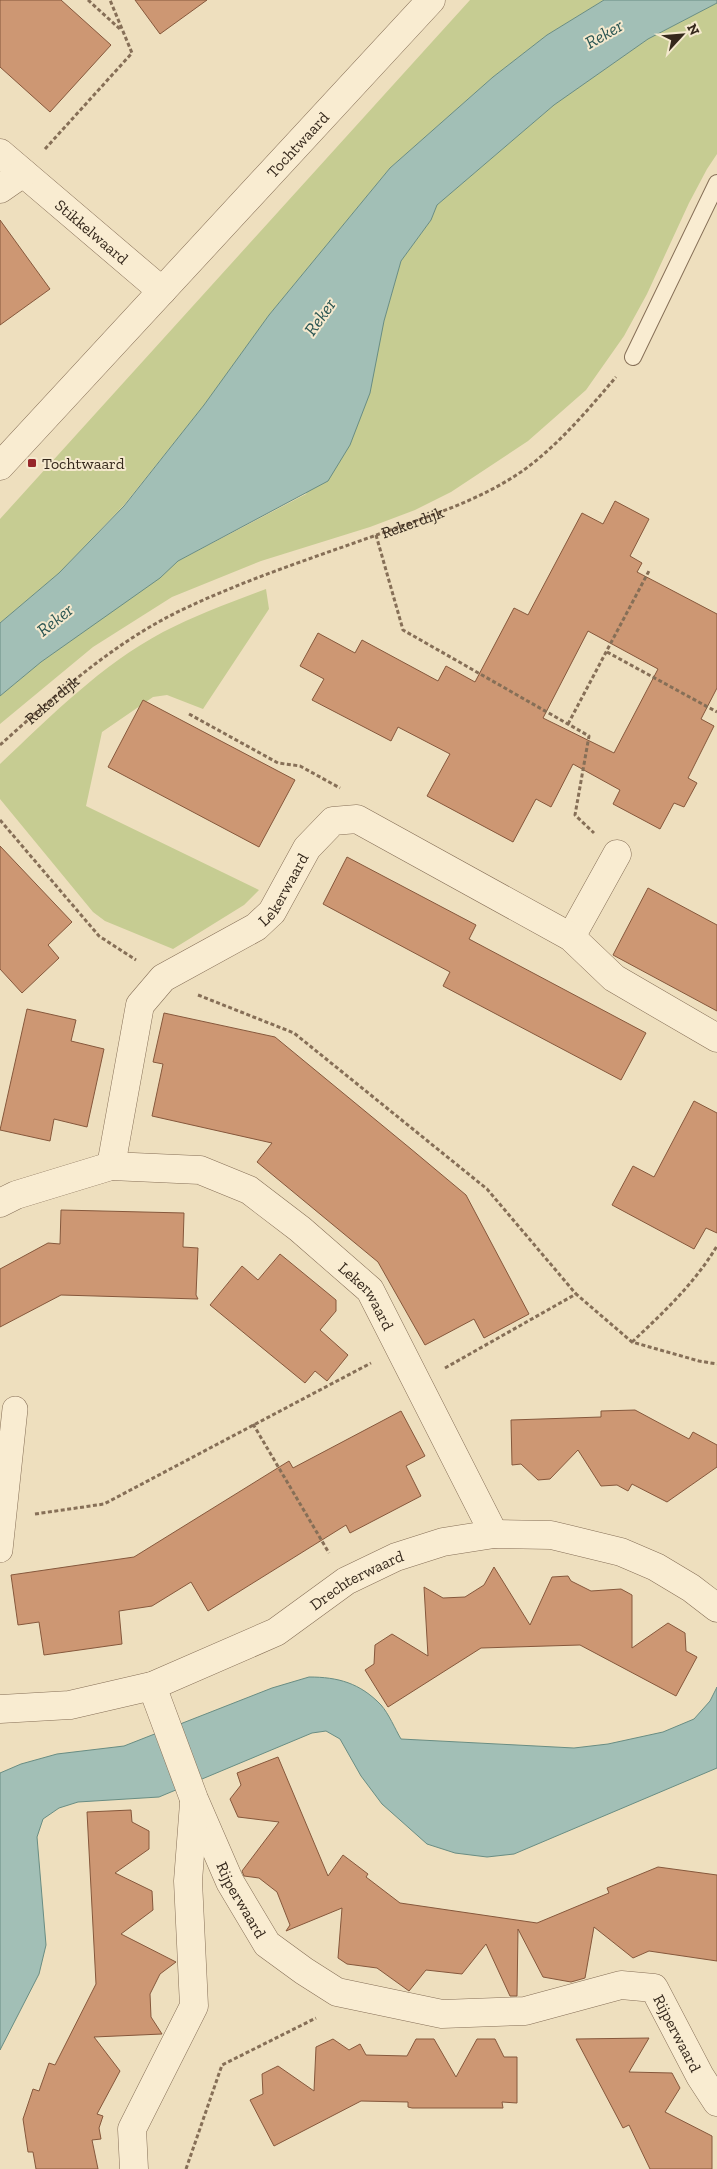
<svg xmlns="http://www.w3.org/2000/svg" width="717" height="2169" font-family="'Zilla Slab',serif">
  <rect width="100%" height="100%" fill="#eedfbe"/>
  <!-- green -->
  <path fill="#c6cc92" d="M470 0H604L547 35 493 77 390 168 269 315 204 405 124 505 59 573 0 623V519Z
    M717 3V154L707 169 689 203 647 294 624 336 586 390 528 441 451 492 415 510 370 527 261 561 172 597 93 647 0 724V696L41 662 159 578 178 561 306 494 384 321 401 261 431 220 437 205 554 105 648 39Z
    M266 589 269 609 203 709 167 695 153 697 102 732 86 806 259 890 244 905 173 949 105 921 93 912 0 799V764C51 716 101 665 163 632 196 615 231 602 266 589Z"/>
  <!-- water -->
  <path fill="#a2bfb6" stroke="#698d83" d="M604 0H717V3L648 39 554 105 437 205 431 220 401 261 384 321 370 393 350 445 328 481 178 561 160 578 41 662 0 696V623L59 573 124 506 204 405 269 315 390 168 493 77 547 35Z
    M309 1677C338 1677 360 1683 381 1705 389 1714 395 1729 401 1739L574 1748 608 1744 663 1732 694 1719 710 1701 717 1687V1768L514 1854 487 1857 455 1853 427 1844 382 1804 361 1776 340 1739 326 1731 312 1733 159 1797 78 1802 59 1808 43 1819 37 1837 46 1945 39 1974 0 2050V1773L21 1764 57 1754 124 1746 272 1688Z"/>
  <!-- building -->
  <path fill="#cd9773" stroke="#86583c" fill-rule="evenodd" d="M0 0H61L111 45 50 112 0 67Z
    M135 0H207L160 34Z
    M0 220 50 289 0 325Z
    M615 501 649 519 630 556 642 563 637 572 717 614V688L701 719 714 726 688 778 697 783 684 807 674 803 660 829 613 804 620 790 573 764 551 807 536 799 513 842 427 796 450 754 398 727 391 741 312 700 324 679 300 666 318 633 355 653 362 640 438 681 446 666 475 682 514 608 528 615 582 513 603 524ZM588 631 658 669 614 753 543 718Z
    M143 700 295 780 259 847 108 767Z
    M0 846 72 922 48 945 59 958 22 993 0 969Z
    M347 857 476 925 469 939 646 1033 621 1080 443 986 450 972 323 904Z
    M648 888 717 925V1011L613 955Z
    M27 1009 76 1020 71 1041 104 1049 87 1127 54 1119 50 1141 0 1130Z
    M164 1013 275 1037 411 1149 466 1195 529 1314 484 1338 474 1319 425 1345 378 1262 257 1162 272 1143 152 1116 163 1064 153 1062Z
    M694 1101 717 1113V1233L706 1228 694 1249 612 1205 633 1166 654 1177Z
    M61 1210 184 1213 183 1247 198 1248 196 1295 198 1299 61 1295 0 1327V1269L48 1243 60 1244Z
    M280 1254 336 1300V1311L320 1330 348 1355 327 1381 315 1371 305 1383 210 1305 242 1266 258 1280Z
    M635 1410 689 1439 693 1432 717 1445V1467L667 1502 632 1484 628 1491 617 1485 601 1486 578 1450 550 1479 538 1480 521 1464 512 1465 511 1420 601 1417V1411Z
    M401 1411 425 1456 406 1466 421 1496 350 1533 346 1525 208 1611 191 1582 152 1606 119 1611 122 1644 44 1655 39 1622 18 1625 11 1575 134 1557 289 1461 293 1468Z
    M494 1567 530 1625 552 1577 568 1576 571 1581 591 1591 621 1589 632 1595V1648L668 1623 685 1633 686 1651 697 1657 676 1696 580 1645 481 1648 388 1707 365 1670 374 1664 375 1645 392 1634 428 1656 424 1587 443 1598 465 1597 484 1585Z
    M278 1757 328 1876 343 1855 368 1874 366 1877 400 1903 537 1923 609 1893 607 1888 658 1867 717 1875V1961L649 1951 633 1958 594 1927 585 1978 571 1982 543 1977 518 1929 517 1996H510L486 1944 462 1974 426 1970 409 1991 377 1968 347 1964 338 1958 342 1908 286 1931 290 1925 277 1892 259 1878 244 1876 242 1871 279 1822 238 1817 230 1799 241 1785 237 1773Z
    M131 1810 132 1822 149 1831V1849L115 1873 152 1891 153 1910 121 1934 176 1962 160 1974 150 1994 151 2017 162 2034 94 2037 120 2071 97 2114 103 2116 99 2128 101 2139 92 2140 98 2169H36L33 2152H28L23 2119 33 2089 39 2091 49 2063 55 2065 96 1984 87 1812Z
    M649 2038 629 2072 672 2073 680 2088 665 2112 712 2136V2169H650L629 2125 623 2128 576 2039Z
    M333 2039 349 2050 360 2044 366 2055 407 2056 416 2039H434L456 2077 477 2039H495L504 2057H517V2103L502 2102 503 2108H412L408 2107V2102L361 2101 274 2146 250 2100 263 2094 262 2074 278 2066 314 2091 316 2047Z"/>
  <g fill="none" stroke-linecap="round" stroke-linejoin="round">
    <defs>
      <path id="service" d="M633 357 717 183"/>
      <path id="pedestrian" d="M0 1550 15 1409"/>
      <g id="minor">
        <path id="s2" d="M0 153 162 291"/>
        <path d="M0 189 23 173"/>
        <path id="s3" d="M0 466 431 0"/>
        <path d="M571 937 617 854"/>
        <path id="s4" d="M111 1166 140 1005 163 978 256 927 272 912 307 848 333 821 357 819 571 937 614 978 717 1038"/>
        <path id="s5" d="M0 1203 16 1195 111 1166 200 1170 249 1190 300 1229 370 1290 494 1534"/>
        <path id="s6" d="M152 1686 194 1799 230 1882 267 1944 304 1971 337 1992 442 2014 525 2011 621 1985 654 1988 700 2076 717 2102"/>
        <path d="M134 2169 132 2129 194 2006 188 1881 194 1803"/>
      </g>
      <g id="tertiary">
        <path id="s7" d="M0 1709 70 1705 152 1686 276 1632 346 1581 396 1557 443 1542 494 1534 551 1535 621 1552 656 1567 691 1588 717 1608"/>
      </g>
    </defs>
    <!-- service casing -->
    <use href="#service" stroke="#866f57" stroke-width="18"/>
    <!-- pedestrian casing -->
    <use href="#pedestrian" stroke="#866f57" stroke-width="26"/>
    <!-- minor casing -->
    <use href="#minor" stroke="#866f57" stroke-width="29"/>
    <!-- tertiary casing -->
    <use href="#tertiary" stroke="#866f57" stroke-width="29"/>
    <!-- path -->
    <g stroke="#866f57" stroke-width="3" stroke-dasharray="4 2.5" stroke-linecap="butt">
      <path d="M88 0 121 30"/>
      <path d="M45 149 132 53 110 0"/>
      <path d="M376 535 403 630 589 736 575 815 594 833"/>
      <path d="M607 652 717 712"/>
      <path d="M189 714 278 763 300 766 340 788"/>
      <path d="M568 724 650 569"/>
      <path id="s1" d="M0 745C58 693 116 640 188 607 254 576 325 554 393 529 444 511 496 494 538 459 567 435 592 405 616 377"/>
      <path d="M0 820 99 936 136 960"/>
      <path d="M198 995 294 1033 487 1189 576 1294"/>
      <path d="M632 1342C664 1312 694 1284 717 1246"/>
      <path d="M445 1368 576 1294 632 1342 699 1361 717 1364"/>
      <path d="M253 1424 329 1553"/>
      <path d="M35 1514 104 1504 371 1363"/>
      <path d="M186 2169 222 2065 316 2018"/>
    </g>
    <!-- service -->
    <use href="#service" stroke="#f9ecd1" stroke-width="16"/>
    <!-- pedestrian -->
    <use href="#pedestrian" stroke="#f9ecd1" stroke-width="25"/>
    <!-- minor -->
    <use href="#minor" stroke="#f9ecd1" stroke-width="28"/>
    <!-- tertiary -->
    <use href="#tertiary" stroke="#f9ecd1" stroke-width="28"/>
  </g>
  <!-- markers -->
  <rect fill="#962629" stroke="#f5e9ce" stroke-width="2" x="27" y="458" width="10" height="10" rx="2.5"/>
  <g text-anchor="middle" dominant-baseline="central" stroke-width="4" stroke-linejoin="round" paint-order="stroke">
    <!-- street labels -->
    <g font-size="16" fill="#35281c" stroke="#f5e9ce">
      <text stroke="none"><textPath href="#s3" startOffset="438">Tochtwaard</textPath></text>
      <text stroke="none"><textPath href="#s2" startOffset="121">Stikkelwaard</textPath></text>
      <text stroke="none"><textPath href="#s1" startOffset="474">Rekerdijk</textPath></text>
      <text stroke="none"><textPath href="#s1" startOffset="69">Rekerdijk</textPath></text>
      <text stroke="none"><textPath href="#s4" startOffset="352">Lekerwaard</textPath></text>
      <text stroke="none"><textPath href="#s5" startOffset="419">Lekerwaard</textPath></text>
      <text stroke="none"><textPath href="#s7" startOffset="386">Drechterwaard</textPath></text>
      <text stroke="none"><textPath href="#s6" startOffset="232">Rijperwaard</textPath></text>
      <text stroke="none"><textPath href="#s6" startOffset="742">Rijperwaard</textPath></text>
    </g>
    <!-- poi labels -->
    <g font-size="16" fill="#35281c" stroke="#f5e9ce" text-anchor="start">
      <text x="42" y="463">Tochtwaard</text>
    </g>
    <!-- water labels -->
    <g font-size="18" font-style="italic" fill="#2a5552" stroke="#f5e9ce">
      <text transform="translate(604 34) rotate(-30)">Reker</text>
      <text transform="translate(320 317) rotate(-55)">Reker</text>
      <text transform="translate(55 620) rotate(-39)">Reker</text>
    </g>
  </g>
  <!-- north arrow -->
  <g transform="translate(682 35) rotate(64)" stroke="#f5e9ce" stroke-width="4" paint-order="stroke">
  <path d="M0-4L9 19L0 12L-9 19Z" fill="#35281c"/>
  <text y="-8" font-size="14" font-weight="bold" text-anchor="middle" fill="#35281c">N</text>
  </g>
</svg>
